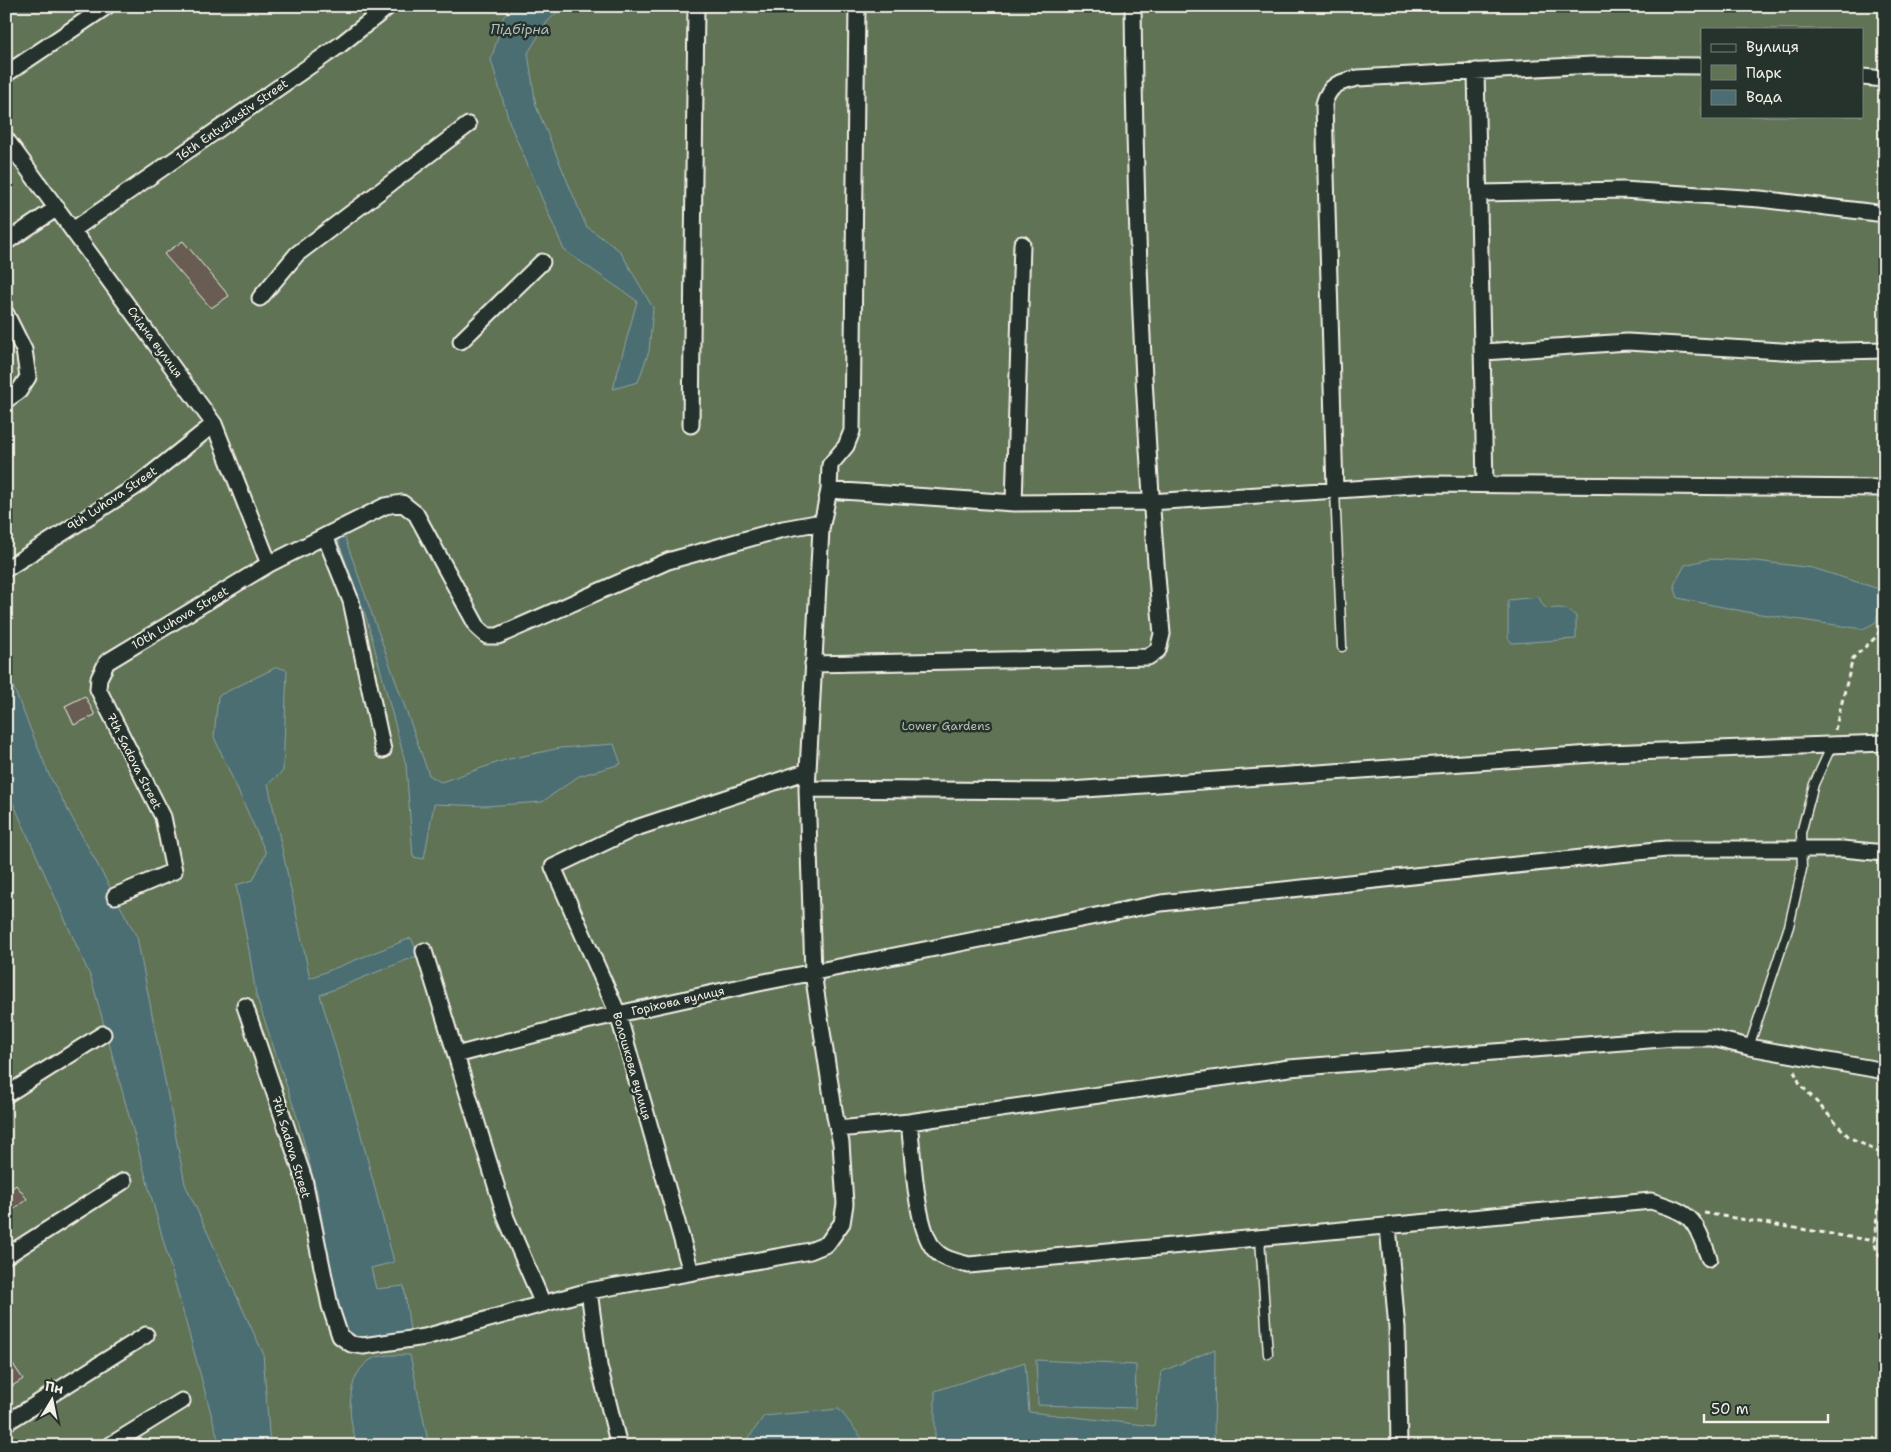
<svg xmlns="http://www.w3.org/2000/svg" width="1891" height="1452" font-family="'Shantell Sans',sans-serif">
  <rect width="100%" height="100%" fill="#26332d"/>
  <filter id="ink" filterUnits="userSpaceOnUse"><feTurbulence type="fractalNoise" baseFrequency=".02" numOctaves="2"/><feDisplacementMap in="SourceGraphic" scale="10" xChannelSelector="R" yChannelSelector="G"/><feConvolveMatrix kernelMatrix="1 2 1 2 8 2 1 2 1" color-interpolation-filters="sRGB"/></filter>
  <g filter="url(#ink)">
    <!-- green -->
    <path fill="#607355" stroke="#aab29e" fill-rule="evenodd" d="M6 6H1885V1446H6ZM1702 29H1862V116H1702Z"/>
    <!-- water -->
    <path fill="#4c6e73" stroke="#8fa2a2" d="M517 6H564L547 22 528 53 536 106 586 226 620 251 653 308 649 351 638 382 613 389 637 301 564 250 510 124 491 60 504 16Z
      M344 535 429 775 441 782 505 760 560 748 614 744 621 764 579 776 542 802 485 806 434 804 424 859 413 857 406 765 367 620 337 538Z
      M1709 559 1756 561 1813 568 1882 590 1876 622 1863 629 1747 612 1678 598 1674 585 1685 565Z
      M1539 597C1546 616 1551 605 1565 609 1569 610 1573 614 1576 616V639L1512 643 1508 638V600Z
      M277 667 287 670 283 771 268 784 310 978 411 938 419 955 320 995 360 1131 394 1262 371 1268 376 1289 404 1286 410 1331 357 1338 348 1332 338 1312 317 1192 297 1117 256 995 249 950 236 885 253 880 266 853 214 737 218 696Z
      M6 669 50 777 137 937 185 1184 263 1353 270 1446H220L91 978 6 787Z
      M1215 1349 1214 1446 935 1445V1391L1025 1362 1029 1412 1154 1426 1161 1372Z
      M389 1355H410L429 1446H358C347 1421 344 1372 374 1358 378 1356 384 1356 389 1355Z
      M1036 1360 1136 1365 1135 1408 1038 1405Z
      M839 1409 868 1446H743L764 1416Z"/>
    <!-- building -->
    <path fill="#675c53" stroke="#f4f1e8" d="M183 241 229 296 211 308 164 254Z
      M85 696 95 715 74 725 65 706Z
      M16 1185 27 1199 6 1215V1193Z
      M6 1354 23 1379 6 1390Z"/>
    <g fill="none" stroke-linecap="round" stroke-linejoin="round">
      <defs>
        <path id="service" d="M1335 491 1342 647
          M1749 1047 1789 926 1802 869 1801 833 1814 784 1832 745
          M1260 1239 1268 1354"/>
        <path id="minor" d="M1476 71 1485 485
          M6 74 107 6
          M1862 77 1885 79
          M6 139 214 424 269 564
          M1480 193 1623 190 1760 199 1885 214
          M73 230 340 45 389 6
          M6 242 57 208
          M260 298 297 254 468 125
          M6 314 24 350 28 377 19 391 6 400
          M461 341 542 262
          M1484 352 1627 342 1798 352 1885 350
          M691 425 696 6
          M829 490 1014 503 1150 502 1429 484 1885 488
          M1335 491 1324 104C1329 84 1340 82 1358 78L1592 65 1702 66
          M1014 503 1022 244
          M325 536 351 601 383 750
          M6 569 135 487 214 424
          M813 664 1148 657 1158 650 1162 634C1143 425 1135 216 1133 6
          M807 789 1056 791 1607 753 1885 743
          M115 896 174 871 163 817 98 689 99 678 107 662 269 564 385 506 402 503 416 514 478 628 487 636H498L668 561 783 529 822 522
          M424 951 506 1218 543 1304
          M245 1006 304 1179 330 1306 340 1336 351 1344 363 1346 425 1337 589 1291 810 1251 827 1244 842 1223 845 1204 841 1143 835 1116 813 973 807 789 821 529 829 490 830 465 846 446 852 431 857 6
          M456 1055 586 1021 759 983 1161 903 1666 849H1842L1885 853
          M6 1095 103 1034
          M909 1122C913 1153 915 1226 934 1249 942 1259 957 1262 969 1265L1651 1201C1693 1214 1694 1218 1709 1258
          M838 1129 909 1122 1289 1068 1674 1038H1712L1749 1047 1885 1071
          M1388 1226 1397 1328 1399 1446
          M6 1256 124 1181
          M691 1272 618 1014 553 867 633 829 808 771
          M589 1291 599 1366 619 1446
          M6 1423 146 1335
          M109 1446 182 1401"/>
      </defs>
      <!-- service casing -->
      <use href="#service" stroke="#f4f1e8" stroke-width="11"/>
      <!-- minor casing -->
      <use href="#minor" stroke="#f4f1e8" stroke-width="19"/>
      <!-- path -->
      <path stroke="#f4f1e8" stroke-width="3" stroke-dasharray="5 4" stroke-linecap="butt" d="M1835 730 1853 658 1876 637 1885 623
        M1794 1071 1800 1084 1849 1137 1884 1155 1874 1241 1877 1251 1885 1262
        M1704 1213 1874 1241"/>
      <!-- service -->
      <use href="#service" stroke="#26332d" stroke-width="8"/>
      <!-- minor -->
      <use href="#minor" stroke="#26332d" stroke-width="15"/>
    </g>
  </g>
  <g text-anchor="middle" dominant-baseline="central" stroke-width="5" stroke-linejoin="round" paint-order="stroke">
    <!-- street labels -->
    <g font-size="12" fill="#f4f1e8" stroke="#26332d">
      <text transform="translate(232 120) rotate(-35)">16th Entuziastiv Street</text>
      <text transform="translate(155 342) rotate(54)">Східна вулиця</text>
      <text transform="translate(112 499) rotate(-34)">9th Luhova Street</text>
      <text transform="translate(180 618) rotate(-31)">10th Luhova Street</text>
      <text transform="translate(134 761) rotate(63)">7th Sadova Street</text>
      <text transform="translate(678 1001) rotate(-13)">Горіхова вулиця</text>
      <text transform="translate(632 1066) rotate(74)">Волошкова вулиця</text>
      <text transform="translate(291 1147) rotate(73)">7th Sadova Street</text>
    </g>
    <!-- park labels -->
    <g font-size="12" fill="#b9bfad" stroke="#26332d">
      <text x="946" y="726">Lower Gardens</text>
    </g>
    <!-- water labels -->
    <g font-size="14" font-style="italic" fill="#b1bdb9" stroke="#26332d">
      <text x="520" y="29">Підбірна</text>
    </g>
  </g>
  <!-- margin -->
  <rect width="1891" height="1452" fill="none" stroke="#26332d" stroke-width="25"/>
  <rect x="12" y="12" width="1866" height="1427" fill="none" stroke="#f4f1e8" stroke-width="2" filter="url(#ink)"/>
  <!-- legend -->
  <rect x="1701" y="28" width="162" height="90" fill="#26332d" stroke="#787f78"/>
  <rect x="1711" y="44" width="25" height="8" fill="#26332d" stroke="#787f78"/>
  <text x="1746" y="52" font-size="15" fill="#f4f1e8">Вулиця</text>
  <rect x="1711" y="65" width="25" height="15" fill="#607355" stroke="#787f78"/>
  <text x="1746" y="78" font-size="15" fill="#f4f1e8">Парк</text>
  <rect x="1711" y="90" width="25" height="15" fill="#4c6e73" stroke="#787f78"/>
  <text x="1746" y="102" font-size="15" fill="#f4f1e8">Вода</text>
  <!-- north arrow -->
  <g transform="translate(52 1400) rotate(10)" stroke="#26332d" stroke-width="4" paint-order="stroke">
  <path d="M0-4L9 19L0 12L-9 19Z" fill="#f4f1e8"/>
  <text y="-8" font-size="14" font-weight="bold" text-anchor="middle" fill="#f4f1e8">Пн</text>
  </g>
  <!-- scale -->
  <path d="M1704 1414v8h124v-8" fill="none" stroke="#f4f1e8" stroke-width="2.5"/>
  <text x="1711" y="1414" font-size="15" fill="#f4f1e8" stroke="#26332d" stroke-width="4" paint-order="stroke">50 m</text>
</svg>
